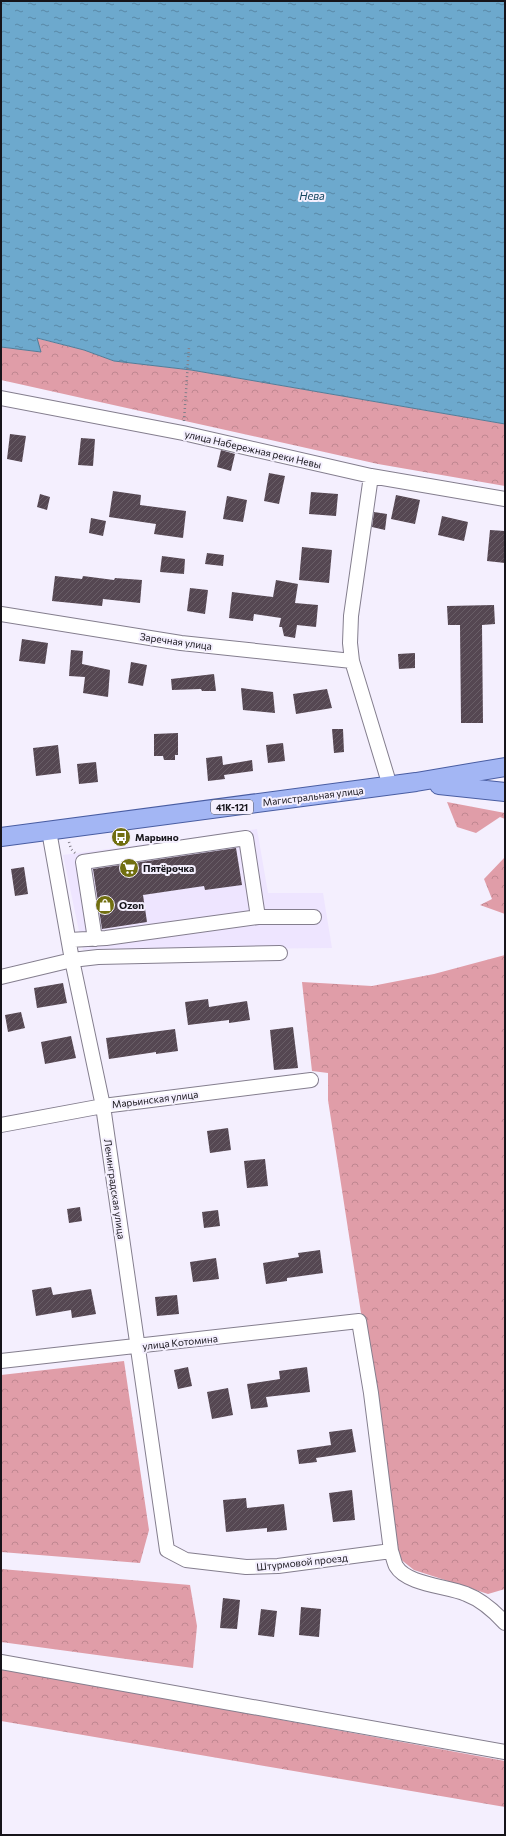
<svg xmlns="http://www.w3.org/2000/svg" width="506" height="1836" font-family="Commissioner,sans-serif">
  <defs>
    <pattern id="forest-crowns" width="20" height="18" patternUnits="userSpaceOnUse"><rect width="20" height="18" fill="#e09da8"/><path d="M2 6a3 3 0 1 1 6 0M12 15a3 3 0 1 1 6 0" fill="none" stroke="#bf8690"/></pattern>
    <pattern id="water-ripples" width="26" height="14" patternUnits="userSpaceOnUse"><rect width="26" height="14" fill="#6da9cd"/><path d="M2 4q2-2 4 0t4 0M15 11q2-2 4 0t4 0" fill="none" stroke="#5988a6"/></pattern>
    <pattern id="building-hatch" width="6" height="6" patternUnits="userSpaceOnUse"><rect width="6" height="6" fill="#554752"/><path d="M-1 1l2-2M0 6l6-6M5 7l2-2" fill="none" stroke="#695e67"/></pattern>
  </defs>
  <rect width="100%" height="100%" fill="#f4effe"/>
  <!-- built -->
  <path fill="#eee5ff" d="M257 829 268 893H323L332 948 83 950 63 855Z"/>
  <!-- forest -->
  <path fill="url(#forest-crowns)" d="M36 338 84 350 114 361 191 370 505 424V486L378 464 1 380V347L41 352Z
    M447 802 505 813V819L500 817 476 833 457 827Z
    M505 857V914L480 905 492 899 484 879Z
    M505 955V1589L488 1594 414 1570 399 1558 328 1100V1073L312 1071 302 982 372 986 434 974Z
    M124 1361 149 1530 140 1563 1 1552V1375Z
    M1 1569 190 1585 197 1626 193 1668 1 1642Z
    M1 1668 505 1761V1807L1 1721Z"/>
  <!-- water -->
  <path fill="url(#water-ripples)" stroke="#537c97" d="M1 1H505V424L191 370 114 361 84 350 37 338 41 352 1 347Z"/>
  <!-- building -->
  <path fill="url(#building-hatch)" d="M10 434 26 436 22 462 7 459Z
    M81 438 95 439 93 466 78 465Z
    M221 450 235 454 231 471 217 467Z
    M269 473 285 476 279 504 264 501Z
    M113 491 141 495 140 505 186 511 183 538 154 534 156 524 109 517Z
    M311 492 338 494 336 516 309 514Z
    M40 494 50 497 47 510 37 507Z
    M396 495 420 500 415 524 391 519Z
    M227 496 247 500 243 522 223 519Z
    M374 512 387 514 385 530 372 527Z
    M442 516 468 522 464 541 438 535Z
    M91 518 106 521 103 536 89 533Z
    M490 530 505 531V563L487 561Z
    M302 547 332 550 329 583 299 580Z
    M207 553 224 555 223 566 205 564Z
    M162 556 185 559 184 574 160 572Z
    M55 576 82 579 83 576 114 580 115 578 142 580 140 603 103 599 102 606 52 601Z
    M276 580 298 584 295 603 318 605 316 627 297 625 295 638 284 636 282 627H279L281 618 254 614 253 621 229 618 232 592 273 597Z
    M190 588 208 590 205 614 187 611Z
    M494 605 495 624 482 625 483 723H461L460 625H448L447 606Z
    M22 639 48 643 45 664 19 661Z
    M71 650 83 651 82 664 110 670 108 697 83 693 85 677 69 676Z
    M415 653V668L399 669 398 654Z
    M131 662 147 665 143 686 128 683Z
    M214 674 216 691H202L201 689 172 690 171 679Z
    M241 688 273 692 275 713 243 710Z
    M327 689 332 708 296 714 293 694Z
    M332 729H343L344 752 334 753Z
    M178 733V755H175V760H164L163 756H154V734Z
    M283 743 285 761 268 763 266 745Z
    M58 745 61 773 36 776 33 748Z
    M222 756 223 765 252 760 253 771 224 775 225 779 208 781 206 758Z
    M96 762 98 782 79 784 77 764Z
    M236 848 242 885 205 890 204 886 143 895 147 922 102 929 93 869Z
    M24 867 28 894 15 896 11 869Z
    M63 983 67 1003 37 1008 34 988Z
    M208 999 209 1007 247 1001 250 1020 229 1023V1020L188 1025 185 1002Z
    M21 1012 25 1028 8 1032 5 1015Z
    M293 1027 298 1068 274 1070 270 1030Z
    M175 1029 178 1051 156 1054V1052L109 1059 106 1038Z
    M71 1036 76 1058 45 1064 41 1042Z
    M228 1128 231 1150 210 1153 207 1131Z
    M265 1159 268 1186 247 1188 244 1161Z
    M80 1207 82 1221 69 1223 67 1209Z
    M218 1210 220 1226 204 1228 202 1212Z
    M320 1250 323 1273 287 1278V1281L266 1284 263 1263 299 1257 298 1253Z
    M216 1258 219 1279 193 1282 190 1262Z
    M51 1287 53 1295 91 1289 96 1314 72 1318 71 1310 36 1316 32 1290Z
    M177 1295 179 1314 157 1316 155 1297Z
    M188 1367 192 1386 178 1389 174 1370Z
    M307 1367 310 1392 266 1397 268 1407 251 1409 247 1384 280 1379 279 1371Z
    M228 1388 233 1415 212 1419 207 1392Z
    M352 1429 356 1452 316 1458 317 1462 299 1464 297 1450 331 1445 329 1432Z
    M352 1490 355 1520 333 1522 329 1493Z
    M246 1498 247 1508 284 1504 287 1530 267 1532V1528L226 1532 223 1500Z
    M223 1598 240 1600 237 1629 220 1628Z
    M301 1607 321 1609 319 1637 299 1635Z
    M261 1609 277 1611 274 1637 258 1635Z"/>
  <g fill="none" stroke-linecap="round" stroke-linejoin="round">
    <defs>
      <path id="minor" d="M1 398 183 433 371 476 505 499
        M371 476 351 616 350 643 352 661 390 786
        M1 614 181 643 352 661
        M49 831 72 960 103 1106 167 1550 186 1560 246 1567 278 1566 391 1551
        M95 939 83 862 246 838 258 917
        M69 940 106 938 258 917H314
        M1 977 72 960 98 957 280 953
        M1 1125 103 1106 311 1080
        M1 1361 359 1321 371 1393 391 1551C393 1556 394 1562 396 1566 407 1585 448 1586 466 1594 482 1600 494 1611 505 1623
        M1 1662 505 1752"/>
      <path id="major" d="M439 785 505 792
        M1 837 416 782 505 767"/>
    </defs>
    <!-- minor casing -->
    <use href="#minor" stroke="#847e8e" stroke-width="16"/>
    <!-- major casing -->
    <use href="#major" stroke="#495da2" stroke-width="20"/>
    <!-- path -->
    <path stroke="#837f8a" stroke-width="2.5" stroke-dasharray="1 3" stroke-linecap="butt" d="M184 421 189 347
      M69 842 71 849 75 853"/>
    <!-- minor -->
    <use href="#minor" stroke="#fff" stroke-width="14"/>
    <!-- major -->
    <use href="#major" stroke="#a3b6f4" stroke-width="18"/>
  </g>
  <!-- icons -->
  <defs>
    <symbol id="bus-disc" viewBox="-11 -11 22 22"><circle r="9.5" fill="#716f10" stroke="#f4effe"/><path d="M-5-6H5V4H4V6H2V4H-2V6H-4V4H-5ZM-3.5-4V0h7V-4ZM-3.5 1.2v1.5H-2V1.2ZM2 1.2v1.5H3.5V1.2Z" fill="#fff"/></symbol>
    <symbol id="supermarket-disc" viewBox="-11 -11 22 22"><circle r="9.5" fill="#716f10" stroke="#f4effe"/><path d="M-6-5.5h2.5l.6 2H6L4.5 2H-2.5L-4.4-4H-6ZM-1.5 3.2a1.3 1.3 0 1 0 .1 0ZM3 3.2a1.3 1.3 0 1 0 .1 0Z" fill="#fff"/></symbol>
    <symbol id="shop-disc" viewBox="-11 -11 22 22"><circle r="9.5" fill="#716f10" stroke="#f4effe"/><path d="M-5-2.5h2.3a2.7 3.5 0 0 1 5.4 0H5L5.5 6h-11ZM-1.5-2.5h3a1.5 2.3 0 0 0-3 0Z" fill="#fff"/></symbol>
  </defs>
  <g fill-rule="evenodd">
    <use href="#bus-disc" x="110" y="826" width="22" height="22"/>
    <use href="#supermarket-disc" x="118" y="857" width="22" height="22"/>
    <use href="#shop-disc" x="94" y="894" width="22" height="22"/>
  </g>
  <g text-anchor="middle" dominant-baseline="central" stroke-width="4" stroke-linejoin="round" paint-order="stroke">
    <!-- shield labels -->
    <rect fill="#f4effe" stroke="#59565e" stroke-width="1" x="211" y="800" width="42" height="14" rx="3"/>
    <g font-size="9" font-weight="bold" fill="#16141a">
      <text x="232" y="807">41К-121</text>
    </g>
    <!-- street labels -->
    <g font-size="10" fill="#16141a" stroke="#f4effe">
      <text transform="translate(253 449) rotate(13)">улица Набережная реки Невы</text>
      <text transform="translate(176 641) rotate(8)">Заречная улица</text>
      <text transform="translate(313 796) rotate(-7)">Магистральная улица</text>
      <text transform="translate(155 1099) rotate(-7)">Марьинская улица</text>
      <text transform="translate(115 1189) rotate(82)">Ленинградская улица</text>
      <text transform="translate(180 1342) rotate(-6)">улица Котомина</text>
      <text transform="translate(302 1562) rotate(-6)">Штурмовой проезд</text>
    </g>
    <!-- poi labels -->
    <g font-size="10" font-weight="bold" fill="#16141a" stroke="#f4effe" text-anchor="start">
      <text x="135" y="837">Марьино</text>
      <text x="143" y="868">Пятёрочка</text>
      <text x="119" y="905">Ozon</text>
    </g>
    <!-- water labels -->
    <g font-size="11" font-style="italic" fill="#14455e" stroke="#f4effe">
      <text x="312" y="195">Нева</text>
    </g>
  </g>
  <!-- border -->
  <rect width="506" height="1836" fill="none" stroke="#16141a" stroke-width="4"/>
</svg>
